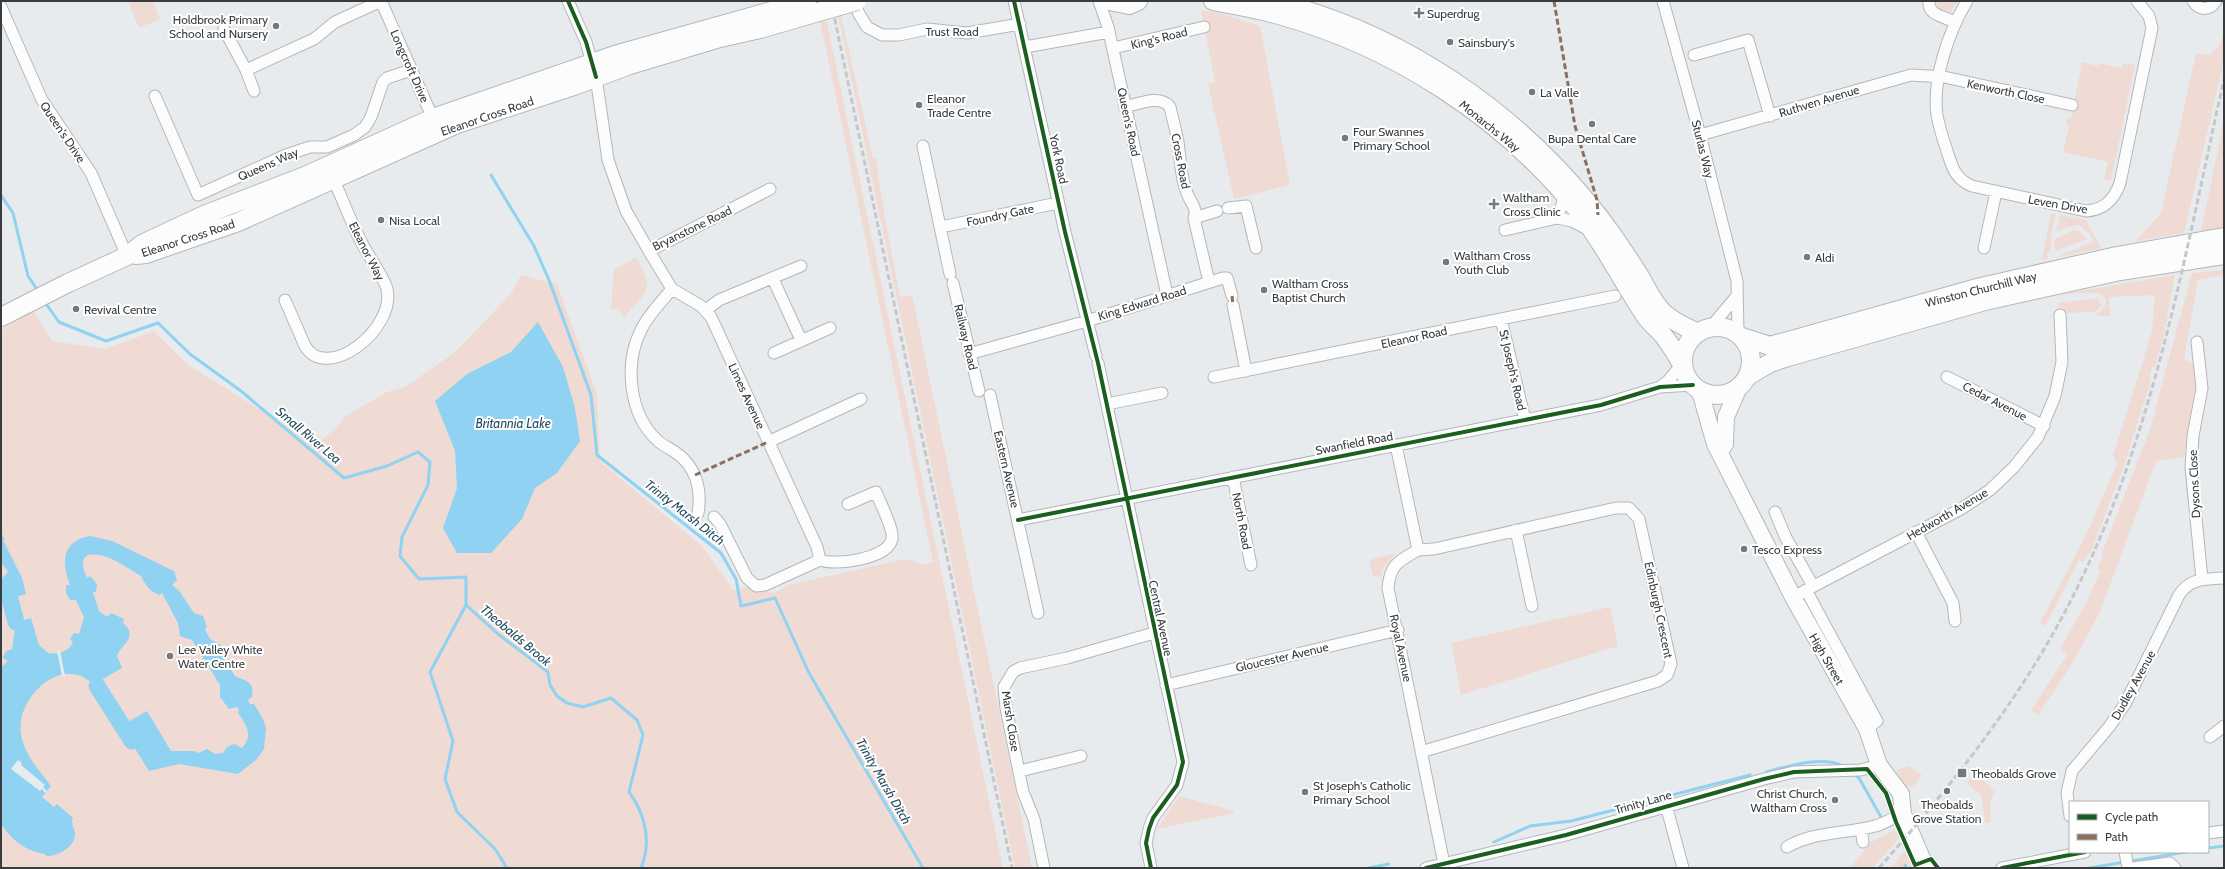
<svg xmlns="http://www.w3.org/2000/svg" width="2225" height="869" font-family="Cabin,sans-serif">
  <rect width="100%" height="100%" fill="#e8ebed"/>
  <!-- green -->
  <path fill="#f0dad4" d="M136 1H153L160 19 139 28 129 4Z
    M1936 1H1958L1950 13 1938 8Z
    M1201 10 1215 12 1260 26 1290 185 1234 199 1208 84 1215 82Z
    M838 15H841L873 158H876L882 201 900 297 912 295 1032 868H1015Z
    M826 18 1003 868H1V330L33 310 52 341 105 349 154 331 188 365 316 444 334 430 347 415 387 392 405 387 454 353 510 295 521 275 557 284 597 395 600 461 703 547 733 590 747 587 775 593 788 585 906 559 925 565 933 562 820 21Z
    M2224 31V60L2184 233 2136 241 2161 213 2196 53 2210 55 2220 45Z
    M2082 62 2098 66 2099 63 2122 68 2123 63 2135 65 2111 180 2104 179 2108 162 2063 152 2069 126 2066 125V118L2071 119Z
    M2224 121V229L2201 231Z
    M2051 213 2056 214 2051 234V252L2047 253 2048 259 2042 260Z
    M2060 215 2086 220 2101 248 2054 258 2093 242 2090 234 2079 225 2068 227 2056 232Z
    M2074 230 2079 231 2087 239 2055 251 2054 240Z
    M636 257C658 296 644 288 625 318L617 309H611L614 270Z
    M2224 270V278L2220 276 2198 280 2184 359 2195 365 2196 392H2194L2184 457 2156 461 2100 612 2072 664 2038 715 2031 710 2067 655 2060 649 2087 601 2100 571 2097 569 2102 557 2103 550 2149 432 2192 273Z
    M2175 275 2163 339 2155 366 2152 368 2149 379 2151 380 2124 466 2092 549 2083 562 2079 560 2045 626 2040 623 2089 529 2117 463 2113 456 2152 331 2155 295 2109 297 2110 316H2092C2103 312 2114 300 2098 293L2061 294Z
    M2097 298 2102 305 2095 312 2064 313 2058 307V303Z
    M1396 553 1382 570 1381 576 1373 577 1369 560Z
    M1610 607 1618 646 1461 695 1451 643Z
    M1909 766 1922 775C1910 795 1904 787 1897 770Z
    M1975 772 1994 791 1990 805 1991 822 1985 823 1981 795 1967 783Z
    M1179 796 1234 811V813L1157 829Z
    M1894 830 1900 837 1873 868H1850L1870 843Z
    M1905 850 1912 868H1891Z"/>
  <!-- water -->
  <path fill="#8fd2f1" d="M538 322 563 367 575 408 580 441 557 473 535 488 522 519 491 553H457L443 528 457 488 455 451 435 401 467 374 511 352Z
    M1 532 5 540H3L22 578 26 594 12 598 9 587 5 588 3 579 8 571 1 563Z
    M90 536 112 541 174 571 177 580 172 585 180 592 194 613 203 616 207 627 205 629 210 639 221 645 223 657 235 676C244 681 255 680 252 697L248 700 250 704H254L263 719 266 728 264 749 256 760 238 774 179 764 149 771 131 742 134 739 129 730 131 728 128 722 147 711 171 751H194L198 753 207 749 215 754 223 753 227 747 234 744 242 748C254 736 246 724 238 713L239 710 237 707 229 709 220 697V685L192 640 180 636 178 623 162 593 159 595C148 590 146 585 141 576 127 568 103 549 86 556 80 563 84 570 87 578L90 576 97 584 96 592H93L99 611 107 617 111 613 124 619 123 623C140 637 120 645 117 656L122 668 103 679 95 687C66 651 15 696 21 734 24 754 39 770 51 786L42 797 54 807 57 804 73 818C70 824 75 828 75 834 75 848 57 856 47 856L45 854C24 850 13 841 1 824V667L8 661 3 658 6 651 12 649 16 622 31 618 39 645 48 653C57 655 69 652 73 642L70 639 74 633 79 634 84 617 76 600H70L66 593V585H70C61 562 62 541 90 536Z"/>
  <!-- pier -->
  <path fill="#e8ebed" d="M57 651H60L65 676H62Z
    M18 760 22 763 21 765 45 785 43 787 47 791 45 793 42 789 40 791 11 769Z"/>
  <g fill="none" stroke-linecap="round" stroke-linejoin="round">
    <!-- stream -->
    <path stroke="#8fd2f1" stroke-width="3" d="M491 175 534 246 549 280 591 395 597 455 721 553 736 579 741 606 775 598 809 673 923 868
      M1 195 13 213 28 276 38 291
      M44 301 59 322 106 341 158 323 190 354 241 391 344 478 387 466 418 452 430 462 428 485 402 537 400 556 419 579 466 577V605L430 672 453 741 445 779 457 812 495 849 507 868
      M466 605 498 634 548 672 550 685 557 696 567 703 583 707 611 698 637 720 643 735 629 792C645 814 652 841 641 868
      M1766 772C1786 767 1826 754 1844 767
      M1853 773 1859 778 1881 817
      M1494 842 1530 826 1571 821 1750 775
      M2208 848 2224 846
      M1905 865 1906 868
      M1368 868 1389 864
      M2089 868 2186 852"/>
    <!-- river -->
    <path stroke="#8fd2f1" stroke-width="17" d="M14 582 9 583 7 587 16 622
      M97 686 132 741"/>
    <defs>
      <path id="minor" d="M381 1 435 123
        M568 1 586 42 596 77 608 160 626 211 649 251 770 189
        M854 1 859 14 867 27 882 35H899L927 29 967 33 1020 24
        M1014 1 1065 232 1096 356
        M1099 1 1108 27 1167 295
        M1663 1 1700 135 1737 281 1738 334
        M1929 1C1927 15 1945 17 1955 22
        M1967 1C1949 31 1932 79 1937 115 1939 127 1943 139 1947 151 1952 167 1955 179 1972 186L2086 211C2104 210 2114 200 2120 183L2152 28 2149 16 2137 1
        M2193 1C2199 11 2210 11 2216 1
        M1 7 42 100 91 173 127 256
        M224 29 246 70 254 91
        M1025 47 1109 32
        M1113 48 1204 27
        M1694 55 1748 40 1770 116
        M246 70 314 39 335 22 381 1
        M155 96 198 195 286 155 310 147H327L354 135 365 127 371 117 383 82 387 78 411 70
        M1125 107C1139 104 1160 94 1170 107 1173 121 1178 136 1179 150 1181 164 1181 179 1187 193 1190 202 1198 208 1194 218L1209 282
        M1700 135 1911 75 1944 77 2072 105
        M923 146 950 274
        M1228 208 1246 206 1256 248
        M1194 218 1217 211
        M1557 218 1563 202 1562 192
        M941 227 1058 203
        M1505 230 1557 218 1572 221 1589 230
        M1984 248 1996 192
        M649 251 672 289 701 306 711 317 817 547 820 560
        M773 279 801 340
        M953 283 979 391
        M672 289C661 302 648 315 641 330 624 364 629 414 657 440 662 445 669 448 675 452 696 466 702 489 698 513
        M285 300 305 346C327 383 396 329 387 289 384 277 368 256 362 243 350 221 342 197 331 174
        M1233 305 1246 371
        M706 310 719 300 801 266
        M1501 319 1525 420
        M1710 328 1736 297
        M2197 342 2202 388 2193 436 2191 467 2202 579
        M774 353 830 328
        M969 354 1087 321 1223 278H1227L1232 296
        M1098 363 1183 762 1177 785 1153 818 1149 829 1146 843 1151 868
        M1214 377 1615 296
        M1947 377 2044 426
        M1660 387 1668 381 1682 364
        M990 395 1038 613
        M1107 404 1162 393
        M768 442 861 399
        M1396 445 1418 550C1399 561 1390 564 1388 588L1444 864
        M1233 477 1251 565
        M1775 512 1786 538 1813 586
        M714 517 720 524 747 578 756 586 765 585 820 560
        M1018 520 1565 412 1601 405 1660 387 1693 385
        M1516 530 1532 606
        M1916 532 1953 603 1955 621
        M1418 550 1434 549 1616 508H1629L1639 519 1671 664 1667 675 1658 681 1421 752
        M820 560C835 566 888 559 892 539 894 529 880 503 876 492L848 504
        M1806 590 1877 721 1867 729
        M1793 597 1961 509 1990 490 2014 467 2038 437 2055 396 2062 362 2060 315
        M1166 685 1398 630
        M2210 737 2224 726
        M1020 771 1081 756
        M1666 805 1683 868
        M2070 816 2067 793 2072 771 2109 727 2125 704 2179 595C2190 578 2205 579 2224 578
        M1861 829 1863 842
        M2208 833 2224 831
        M1787 847C1813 831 1846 834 1875 826 1885 824 1893 817 1903 814
        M2125 852 2128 868
        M1044 868 1034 819 1023 792 1006 708 1004 687 1013 672 1020 668 1067 658 1154 633
        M1426 868 1566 835 1764 779 1794 772 1861 770 1879 765
        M2002 868 2085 852
        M2133 868 2170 863 2175 868"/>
      <path id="secondary" d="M1700 391 1715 444 1793 597 1867 729 1879 765 1901 794 1903 814 1926 868
        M1720 451 1725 444 1726 417 1739 387"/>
      <path id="primary" d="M1110 1 1129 5 1138 1
        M1213 1C1235 5 1258 9 1279 15 1394 47 1501 116 1576 208 1603 242 1622 281 1646 317 1651 324 1658 329 1663 335 1670 344 1676 354 1682 364
        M1272 1C1400 32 1515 110 1596 213 1613 234 1627 256 1641 278 1648 291 1655 306 1666 315 1676 323 1687 328 1698 333
        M136 255 146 254 238 222 457 124 574 86 627 66 720 38 760 29 822 11
        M1 317 68 283 127 256 142 244 204 215 305 176 433 118 615 55 807 1
        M1683 361a34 34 0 1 1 68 0a34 34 0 1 1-68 0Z
        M1742 337 1770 346 1981 287 2117 256 2224 237
        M1748 376 1770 363 1788 357 1985 301 2120 271 2224 255"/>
    </defs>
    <!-- minor casing -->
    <use href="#minor" stroke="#b4b7b8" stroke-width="13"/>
    <!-- secondary casing -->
    <use href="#secondary" stroke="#b4b7b8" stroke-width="18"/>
    <!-- primary casing -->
    <use href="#primary" stroke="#b4b7b8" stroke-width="20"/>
    <!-- minor -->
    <use href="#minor" stroke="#fcfcfc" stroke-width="11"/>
    <!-- secondary -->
    <use href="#secondary" stroke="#fcfcfc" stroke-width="16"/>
    <!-- primary -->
    <use href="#primary" stroke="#fcfcfc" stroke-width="18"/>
    <!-- rail -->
    <path stroke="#c6c7c8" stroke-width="3" stroke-dasharray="6 3" stroke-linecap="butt" d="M831 1 1012 868
      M1879 868C1949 788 2017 704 2067 608 2153 443 2184 259 2224 79"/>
    <defs>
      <path id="primary-bridge" d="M822 11 857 1"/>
    </defs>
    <!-- primary-bridge casing -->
    <use href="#primary-bridge" stroke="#b4b7b8" stroke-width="20" stroke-linecap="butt"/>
    <!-- primary-bridge -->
    <use href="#primary-bridge" stroke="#fcfcfc" stroke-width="18"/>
    <!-- quiet -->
    <path stroke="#8d6e63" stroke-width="3" stroke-dasharray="6 3" stroke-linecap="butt" d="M1554 1 1575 126 1597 200 1598 215
      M1232 296 1233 305
      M695 475 768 442"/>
    <defs>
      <path id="cycleway" d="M568 1 586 42 596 77
        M1014 1 1065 232 1098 363 1183 762 1177 785 1153 818 1149 829 1146 843 1151 868
        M1018 520 1565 412 1601 405 1660 387 1693 385
        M1426 868 1566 835 1764 779 1794 772 1867 769 1886 793 1896 822 1915 865 1931 859 1938 868
        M2002 868 2085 852"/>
    </defs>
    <!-- cycleway casing -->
    <use href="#cycleway" stroke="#fff" stroke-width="6"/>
    <!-- cycleway -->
    <use href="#cycleway" stroke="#1b5e20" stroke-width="4"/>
  </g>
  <!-- markers -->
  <g fill="#76797b" stroke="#fff" stroke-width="1.5">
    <path d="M1417 7h4v4h4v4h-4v4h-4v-4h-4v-4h4z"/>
    <circle cx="276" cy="26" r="4"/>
    <circle cx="1450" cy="42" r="4"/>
    <circle cx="1532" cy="92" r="4"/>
    <circle cx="919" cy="105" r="4"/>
    <circle cx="1592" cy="124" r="4"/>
    <circle cx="1345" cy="138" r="4"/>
    <path d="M1492 198h4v4h4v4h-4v4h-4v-4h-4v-4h4z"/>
    <circle cx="381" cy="220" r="4"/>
    <circle cx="1807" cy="257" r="4"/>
    <circle cx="1446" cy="262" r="4"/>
    <circle cx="1264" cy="290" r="4"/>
    <circle cx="76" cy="309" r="4"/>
    <circle cx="1744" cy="549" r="4"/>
    <circle cx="170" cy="656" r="4"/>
    <rect x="1957" y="768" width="10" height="10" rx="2"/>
    <circle cx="1947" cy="791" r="4"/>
    <circle cx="1305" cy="792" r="4"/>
    <circle cx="1835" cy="800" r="4"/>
  </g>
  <g text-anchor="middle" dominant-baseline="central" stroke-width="4" stroke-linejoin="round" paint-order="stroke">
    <!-- poi labels -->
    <g font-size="12" fill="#393c3e" stroke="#fff" text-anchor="start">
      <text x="1427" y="13">Superdrug</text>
      <text x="268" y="19" text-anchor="end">Holdbrook Primary<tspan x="268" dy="14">School and Nursery</tspan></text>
      <text x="1458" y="42">Sainsbury's</text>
      <text x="1540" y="92">La Valle</text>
      <text x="927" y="98">Eleanor<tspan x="927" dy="14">Trade Centre</tspan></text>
      <text x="1353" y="131">Four Swannes<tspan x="1353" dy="14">Primary School</tspan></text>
      <text x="1592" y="138" text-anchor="middle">Bupa Dental Care</text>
      <text x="1503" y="197">Waltham<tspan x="1503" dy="14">Cross Clinic</tspan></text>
      <text x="389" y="220">Nisa Local</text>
      <text x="1454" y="255">Waltham Cross<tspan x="1454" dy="14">Youth Club</tspan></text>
      <text x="1815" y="257">Aldi</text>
      <text x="1272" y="283">Waltham Cross<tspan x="1272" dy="14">Baptist Church</tspan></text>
      <text x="84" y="309">Revival Centre</text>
      <text x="1752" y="549">Tesco Express</text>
      <text x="178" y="649">Lee Valley White<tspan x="178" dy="14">Water Centre</tspan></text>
      <text x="1971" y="773">Theobalds Grove</text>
      <text x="1313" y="785">St Joseph's Catholic<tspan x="1313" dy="14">Primary School</tspan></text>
      <text x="1827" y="793" text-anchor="end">Christ Church,<tspan x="1827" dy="14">Waltham Cross</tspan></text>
      <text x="1947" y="804" text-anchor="middle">Theobalds<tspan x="1947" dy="14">Grove Station</tspan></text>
    </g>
    <!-- street labels -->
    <g font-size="12" fill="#393c3e" stroke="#fff">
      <text x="952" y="31">Trust Road</text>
      <text transform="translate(1159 38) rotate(-14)">King's Road</text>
      <text transform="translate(410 66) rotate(66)">Longcroft Drive</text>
      <text transform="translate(2006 91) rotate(12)">Kenworth Close</text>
      <text transform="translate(1819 101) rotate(-17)">Ruthven Avenue</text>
      <text transform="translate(487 116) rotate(-19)">Eleanor Cross Road</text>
      <text transform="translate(1129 122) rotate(78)">Queen's Road</text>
      <text transform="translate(1490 126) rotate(39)">Monarchs Way</text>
      <text transform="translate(63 132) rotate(56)">Queen's Drive</text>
      <text transform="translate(1703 149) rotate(76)">Sturlas Way</text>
      <text transform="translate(1059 159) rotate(78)">York Road</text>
      <text transform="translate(1181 161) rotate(79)">Cross Road</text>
      <text transform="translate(268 164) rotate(-24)">Queens Way</text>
      <text transform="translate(2058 204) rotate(10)">Leven Drive</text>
      <text transform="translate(1000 215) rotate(-12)">Foundry Gate</text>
      <text transform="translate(692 228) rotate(-26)">Bryanstone Road</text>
      <text transform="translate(188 238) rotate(-18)">Eleanor Cross Road</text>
      <text transform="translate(367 251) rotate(63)">Eleanor Way</text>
      <text transform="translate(1981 289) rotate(-14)">Winston Churchill Way</text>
      <text transform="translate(1142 303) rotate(-17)">King Edward Road</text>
      <text transform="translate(966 337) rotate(77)">Railway Road</text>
      <text transform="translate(1414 337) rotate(-12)">Eleanor Road</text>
      <text transform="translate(1513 370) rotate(77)">St Joseph's Road</text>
      <text transform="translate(747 396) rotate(65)">Limes Avenue</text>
      <text transform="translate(1995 401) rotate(27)">Cedar Avenue</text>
      <text transform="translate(1354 443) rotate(-11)">Swanfield Road</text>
      <text transform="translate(1007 469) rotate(77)">Eastern Avenue</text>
      <text transform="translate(2194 484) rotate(-93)">Dysons Close</text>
      <text transform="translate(1947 514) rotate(-30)">Hedworth Avenue</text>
      <text transform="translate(1242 521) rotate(79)">North Road</text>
      <text transform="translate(1659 610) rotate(78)">Edinburgh Crescent</text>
      <text transform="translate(1161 618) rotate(78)">Central Avenue</text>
      <text transform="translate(1401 648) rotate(78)">Royal Avenue</text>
      <text transform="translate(1282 657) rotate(-13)">Gloucester Avenue</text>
      <text transform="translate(1827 659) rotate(60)">High Street</text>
      <text transform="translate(2133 685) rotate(-61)">Dudley Avenue</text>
      <text transform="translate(1011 721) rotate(81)">Marsh Close</text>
      <text transform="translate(1643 802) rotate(-16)">Trinity Lane</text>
    </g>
    <!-- water labels -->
    <g font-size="13" font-style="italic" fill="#264f62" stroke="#fff">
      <text x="513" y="423">Britannia Lake</text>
      <text transform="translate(309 435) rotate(40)">Small River Lea</text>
      <text transform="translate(685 512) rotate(38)">Trinity Marsh Ditch</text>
      <text transform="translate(516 635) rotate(40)">Theobalds Brook</text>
      <text transform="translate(884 781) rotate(60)">Trinity Marsh Ditch</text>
    </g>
  </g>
  <!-- border -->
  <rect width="2225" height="869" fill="none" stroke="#393c3e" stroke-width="4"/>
  <!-- legend -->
  <rect x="2069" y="801" width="140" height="52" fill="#ffffff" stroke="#b0b1b2"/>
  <rect x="2077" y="814" width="20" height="6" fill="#1b5e20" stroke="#b0b1b2"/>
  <text x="2105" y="821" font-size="12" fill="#393c3e">Cycle path</text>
  <rect x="2077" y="834" width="20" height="6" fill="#8d6e63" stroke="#b0b1b2"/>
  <text x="2105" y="841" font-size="12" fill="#393c3e">Path</text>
</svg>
